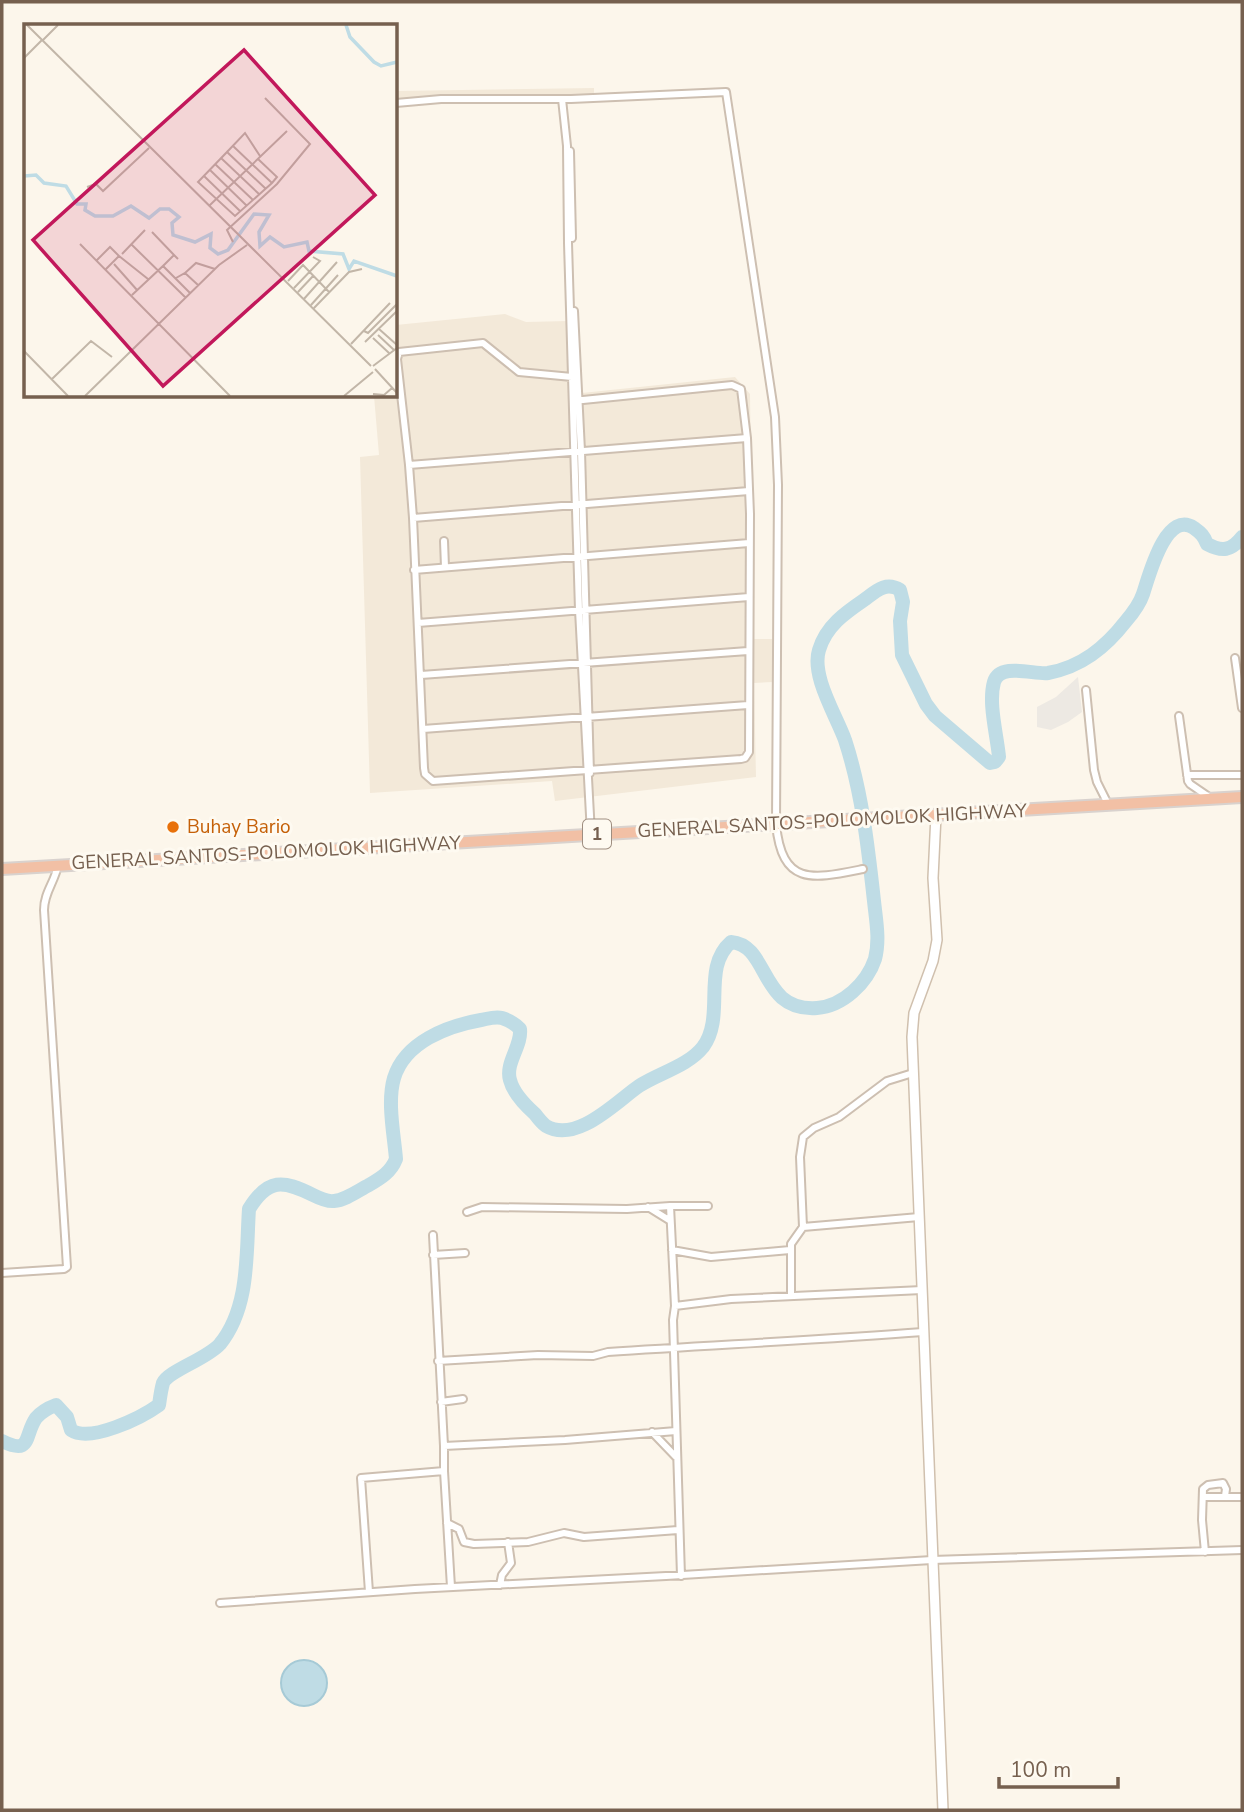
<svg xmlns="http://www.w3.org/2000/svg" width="1244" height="1812" font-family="'Nunito Sans',sans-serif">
  <rect width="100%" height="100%" fill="#fcf6eb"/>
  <!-- residential -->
  <path fill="#f3e9d9" d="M594 88V95L396 101V91Z
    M505 314 526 322 568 321V365H580L582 393 735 377 750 394 753 639H772L773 682 754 683 756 777 555 801 552 781 370 793 360 457 379 455 374 396H396V325Z"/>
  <!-- industrial -->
  <path fill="#ede9e3" d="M1078 677 1082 712 1068 722 1051 730 1037 727V707L1056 697Z"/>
  <!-- water -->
  <path fill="#bfdce5" stroke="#a6cad6" stroke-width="2" d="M281 1683a23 23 0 1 1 46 0a23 23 0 1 1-46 0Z"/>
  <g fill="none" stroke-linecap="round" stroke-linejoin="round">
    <!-- river -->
    <path stroke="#bfdce5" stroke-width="14" d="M2 1441C32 1456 24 1435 36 1418 42 1411 48 1408 56 1405L67 1417 71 1430C90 1443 141 1418 159 1405 160 1398 161 1390 163 1383 168 1371 207 1359 220 1344 250 1307 246 1253 249 1209 268 1178 283 1180 313 1195 319 1198 327 1202 334 1201 346 1200 359 1190 369 1185 381 1178 391 1172 396 1159 394 1134 387 1102 394 1078 405 1042 447 1026 481 1020 487 1019 495 1016 502 1018 509 1020 515 1024 520 1029 522 1046 505 1063 510 1080 513 1092 526 1106 535 1114 538 1118 542 1123 546 1126 577 1144 617 1101 639 1086 659 1073 688 1066 703 1047 726 1016 701 968 731 942 770 945 759 1012 817 1008 843 1006 867 983 875 959 880 940 876 920 874 901 868 847 862 792 845 740 836 715 811 676 819 650 826 626 845 613 864 600 876 591 886 581 900 590L903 602 900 621 902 655 926 704 935 716 990 763 995 762 999 757C997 735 988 703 994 682 1000 662 1035 675 1048 673 1081 667 1105 648 1126 621 1132 614 1140 603 1143 594 1149 576 1166 509 1194 528 1201 533 1204 536 1207 544 1222 552 1231 551 1242 537"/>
    <defs>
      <path id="street" d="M562 99 567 146 568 243 579 610 591 834
        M396 103 441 99H571L726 92 775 417 778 485 776 824C782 887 813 879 863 869
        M570 151 572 238
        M574 311 581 451 590 773
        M573 401 732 385 741 389 747 438 750 514 749 752 745 758 741 759 433 781 425 774 424 768 413 518 749 491
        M409 465 747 438
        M413 518 409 465 397 359 399 352 483 343 519 372 572 377
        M444 541 445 567
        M414 570 749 543
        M418 623 749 597
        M1235 658 1242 708
        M421 675 748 651
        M1086 690 1094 770 1097 782 1108 804
        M1179 716 1188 781 1190 784 1209 797
        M423 729 748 705
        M1187 775H1242
        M648 1207 669 1220
        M467 1212 482 1207 627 1209 670 1206
        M803 1227 800 1157 803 1137 814 1128 839 1117 887 1081 913 1073
        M433 1235 444 1446
        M672 1250 711 1257 790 1250
        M433 1255 465 1253
        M2 1273 64 1269 67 1267 44 910C44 892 55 882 58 865
        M791 1296V1244L803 1227 919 1217
        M675 1306 670 1206H708
        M438 1361 538 1355 593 1356 608 1352C713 1345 818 1340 923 1332
        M441 1402 463 1399
        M652 1432 676 1457
        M444 1471V1446L565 1440 676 1431
        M1203 1497H1242
        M447 1523 459 1529 464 1542 474 1544 528 1542 564 1533 584 1537 678 1530
        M1205 1552 1202 1520 1203 1489 1208 1485 1223 1483 1226 1489 1225 1496
        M681 1576 673 1320 675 1306 731 1299 922 1290
        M500 1585 502 1575 511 1563 508 1542
        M369 1592 361 1478 444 1471 451 1587
        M220 1603 415 1589 666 1576 932 1560 1242 1550"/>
      <path id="secondary" d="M936 815 933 878 937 940 933 961 914 1013 912 1037 943 1810"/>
      <path id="highway" d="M2 869 1242 797"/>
    </defs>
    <!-- street casing -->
    <use href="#street" stroke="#cdbfb1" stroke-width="10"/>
    <!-- secondary casing -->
    <use href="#secondary" stroke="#d0c0ae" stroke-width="12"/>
    <!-- highway casing -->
    <use href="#highway" stroke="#d9d2ce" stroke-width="14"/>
    <!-- street -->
    <use href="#street" stroke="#fff" stroke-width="6"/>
    <!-- secondary -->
    <use href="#secondary" stroke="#fff" stroke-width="9"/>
    <!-- highway -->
    <use href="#highway" stroke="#f2c0a5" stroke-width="10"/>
  </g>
  <!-- markers -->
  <circle fill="#e8710a" stroke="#fefaf1" stroke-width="2.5" cx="173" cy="827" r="7"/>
  <g text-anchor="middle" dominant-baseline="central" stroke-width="6" stroke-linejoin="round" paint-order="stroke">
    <!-- shield labels -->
    <rect fill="#fefaf1" stroke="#9f8e80" stroke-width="2" x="583" y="819.5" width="28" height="29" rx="5"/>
    <g font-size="18" font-weight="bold" fill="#76604f">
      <text x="597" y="834">1</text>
    </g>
    <!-- street labels -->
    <g font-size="19" fill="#76604f" stroke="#fefaf1">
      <text transform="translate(832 821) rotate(-3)">GENERAL SANTOS-POLOMOLOK HIGHWAY</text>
      <text transform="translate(266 853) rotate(-3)">GENERAL SANTOS-POLOMOLOK HIGHWAY</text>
    </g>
    <!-- food labels -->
    <g font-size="19" fill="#c56008" stroke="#fefaf1" text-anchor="start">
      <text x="187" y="827">Buhay Bario</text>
    </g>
  </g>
  <!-- overview -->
  <g transform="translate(24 24)">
    <rect width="373" height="373" fill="#fcf6eb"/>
    <path fill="none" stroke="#bfdce5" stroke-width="3.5" d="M322 1 326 13 350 38 357 42 373 38M0 152 12 151 20 159 42 162 53 180H62L61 186 71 192H89L107 182 125 194 136 185H145L155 193 148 199 149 211 171 218 187 210 186 224 194 230 204 226 230 190 245 191 235 208 236 222 246 213 260 223 283 218 285 227 319 230 325 245 330 237 373 252"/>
    <path fill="none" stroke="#c2b6a8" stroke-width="2" d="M3 1 347 342M19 16 34 1M0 34 18 16M209 122 248 159M203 128 221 109 236 132M197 134 235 170M234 135 253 153 248 159 239 167 211 192 174 158 203 128 242 165M191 140 229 176M186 146 223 182M180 152 216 187M63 163 72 160 79 167 125 124M186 181 263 107M128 208 150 231M209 218 203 206 253 160 286 120 241 74M56 220 206 372M107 220 162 274M98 230 121 206M95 232 124 255M73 236 86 223 95 232 82 245M90 240 113 266M139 242 150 231 154 235M161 249 172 239 191 245M152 254 161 249 174 261M264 257 279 241 306 269M270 264 296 237 289 233M274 268 290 251M108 271 139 242 166 269M279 276 313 238M287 281 314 251M290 284 325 248 338 245M355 305 373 321M340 307 344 309 373 280M354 311 370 326M349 314 365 329M341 318 373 287M327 320 366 279M0 327 44 372M349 342 373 324M351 345 373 369M28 355 67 317 88 333M349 370 360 371 368 364M61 372 195 241 223 221M320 372 349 348"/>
    <path fill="#c2185b" fill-opacity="0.15" stroke="#c2185b" stroke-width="3.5" d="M220 26 351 171 139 362 9 216Z"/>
    <rect width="373" height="373" fill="none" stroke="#76604f" stroke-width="3.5"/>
  </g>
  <!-- border -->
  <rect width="1244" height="1812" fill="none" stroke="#76604f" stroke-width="7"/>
  <!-- scale -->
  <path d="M999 1777v10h119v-10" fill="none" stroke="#76604f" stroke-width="3.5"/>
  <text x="1010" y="1777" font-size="21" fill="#76604f" stroke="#fefaf1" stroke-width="5" paint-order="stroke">100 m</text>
</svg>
